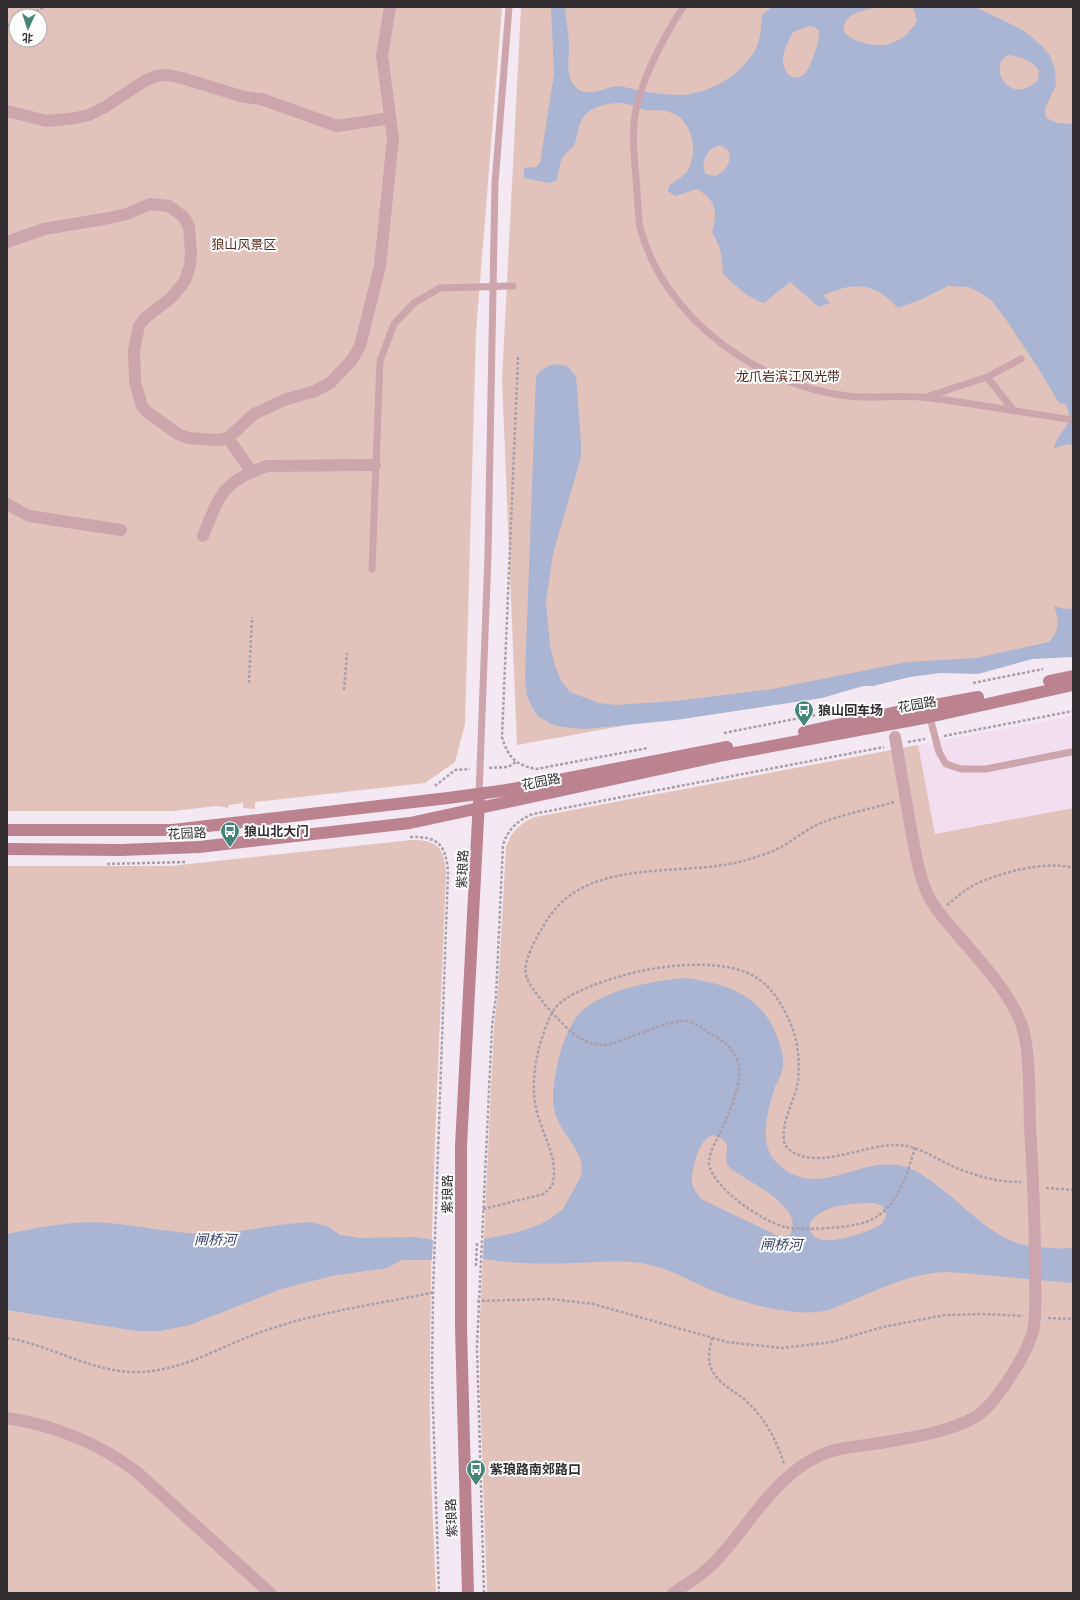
<svg xmlns="http://www.w3.org/2000/svg" width="1080" height="1600" font-family="Lato,'Noto Sans SC',sans-serif">
  <rect width="100%" height="100%" fill="#f4e8f2"/>
  <!-- built -->
  <path fill="#f2deee" d="M1073 716V808L935 834 918 745Z"/>
  <!-- green -->
  <path fill="#e2c3bb" fill-rule="evenodd" d="M7 7H502L476 332 465 724 455 762 425 783 255 802V809L243 808V803L229 805 228 808 217 806 174 811H7ZM16 16H40V40H16Z
    M521 7H1073V639L817 691 517 745 502 380Z
    M918 745 935 834 1073 808V1593H487L480 1395V1318L494 1027 498 991 506 847C511 832 520 823 535 817Z
    M411 840C437 840 444 847 446 872 440 1040 430 1208 430 1376 429 1448 433 1521 436 1593H7V866H171Z"/>
  <!-- water -->
  <path fill="#aab4d3" fill-rule="evenodd" d="M551 7H565C566 20 569 34 569 47 569 56 567 66 569 74 570 80 575 89 581 91 594 96 607 86 620 86 639 91 661 95 681 95 711 94 751 70 759 40 761 32 761 23 762 15L772 7H876C867 10 851 12 846 21 834 39 871 46 882 45 888 45 895 42 900 39 907 36 912 28 917 21L914 9 907 7H975L1023 30 1042 46 1050 56 1055 70 1056 85 1045 108 1046 118 1058 123 1073 124V446L1068 444 1054 448C1059 429 1077 424 1065 404L1059 403 1038 368 1007 321 992 301 979 292 969 287 948 286 922 299 898 308C873 281 855 282 823 295L830 303 819 307 790 282 764 303C748 298 735 285 723 274 722 258 721 245 712 233 717 211 718 202 697 189L675 196 668 191 669 186C674 181 685 176 688 170 699 151 692 118 669 112 661 109 652 111 645 110 639 109 633 105 627 104 616 101 596 105 587 113 578 121 578 133 575 143 573 149 568 150 565 154 559 161 559 172 557 180L550 183 524 178V168L536 167 540 163 554 74ZM809 26 815 27 819 31C819 40 817 47 814 55 812 61 809 67 806 72 795 85 782 73 783 58 784 49 789 40 793 32ZM1008 55C1019 56 1032 61 1039 70L1038 80C1009 108 987 65 1008 55ZM721 146 728 150C733 161 725 172 715 176L706 174C699 164 708 145 721 146Z
    M553 364 567 366 576 376 581 442V457L553 554 546 601 550 645 555 666 562 682 570 692 599 703 616 705 675 701 772 689 907 662 976 658 1049 642C1060 630 1059 620 1054 606L1066 609 1073 608V657L1032 659 978 674 940 673 910 677 873 686H863L822 698 676 720 585 729 563 727 551 724 539 717 533 709 527 696 525 678 536 376 540 371Z
    M686 978C729 984 763 996 778 1039 782 1050 785 1059 782 1071 781 1077 777 1082 775 1087 768 1108 758 1145 776 1162 816 1203 857 1156 902 1166 919 1170 934 1183 948 1194 969 1211 997 1240 1025 1245 1040 1248 1058 1249 1073 1248V1283L949 1272C908 1272 868 1295 829 1310 793 1319 734 1301 700 1285 686 1279 673 1271 658 1267 632 1259 603 1262 577 1263 545 1264 514 1264 483 1259L484 1239C509 1234 536 1230 557 1214 565 1209 569 1197 574 1189 581 1178 584 1171 580 1158 573 1140 558 1129 554 1108 551 1095 555 1079 557 1066 561 1047 567 1029 579 1014 600 990 656 980 686 978ZM712 1135C735 1142 724 1147 727 1165 743 1181 807 1205 790 1235L783 1237 778 1236 701 1199C697 1193 693 1189 692 1182 691 1170 699 1139 712 1135ZM875 1203 882 1206 886 1213C885 1226 875 1228 865 1232 853 1236 814 1250 810 1229 810 1225 810 1221 814 1218 827 1204 857 1203 875 1203Z
    M311 1222 329 1227 340 1235 360 1238 415 1237 433 1240 432 1260H402L387 1268 332 1276 281 1289 190 1325 160 1331H137L7 1310V1234C41 1227 75 1220 109 1223 142 1226 176 1234 209 1234 244 1233 277 1223 311 1222Z"/>
  <g fill="none" stroke-linecap="round" stroke-linejoin="round">
    <!-- path -->
    <path stroke="#aaa0a8" stroke-width="2.5" stroke-dasharray="3 2" stroke-linecap="butt" d="M27 16 44 7
      M7 26 16 22
      M518 357 502 737C508 757 515 765 536 769L648 748
      M249 683 252 617
      M973 683 1043 669
      M344 690 347 653
      M724 733 815 715
      M944 736 1073 711
      M908 742 925 739
      M489 768 508 767 516 762
      M435 786 455 770 470 769
      M894 802C870 809 844 814 821 823 807 829 796 838 783 846 771 853 756 857 743 861 678 878 583 855 544 925 536 939 523 959 526 975 528 988 566 1030 578 1037 584 1041 592 1044 598 1045 608 1046 616 1042 625 1039 640 1034 672 1019 687 1021 696 1023 704 1029 711 1034 721 1040 730 1045 735 1055 748 1077 727 1117 718 1137 714 1145 709 1154 709 1163 711 1187 763 1222 785 1227 804 1231 848 1228 866 1222 897 1211 907 1175 915 1147
      M410 837C438 836 446 845 448 872L433 1292 432 1376 439 1593
      M107 864 186 862
      M947 905C956 898 964 890 974 885 998 873 1047 860 1073 868
      M1046 1188 1073 1190
      M483 1209 544 1194 552 1186C559 1161 546 1142 539 1119 528 1087 536 1050 549 1019 552 1014 554 1008 559 1004 575 989 615 977 637 972 670 964 731 958 760 980 772 989 781 1003 787 1016 798 1037 800 1058 798 1081 795 1102 779 1123 785 1145 810 1175 863 1144 896 1145 915 1145 928 1154 944 1162 968 1174 994 1182 1021 1182
      M476 1266 477 1243
      M477 1301 551 1299 593 1304 727 1342 782 1348 831 1342 883 1327 945 1315 984 1314 1023 1316
      M1048 1318 1073 1319
      M7 1338C51 1345 93 1373 138 1372 185 1371 224 1344 267 1330 322 1311 379 1304 435 1292
      M712 1338C710 1347 707 1359 711 1368 717 1383 733 1390 744 1399 764 1417 776 1438 784 1464
      M484 1593 477 1347 492 1026 496 996 503 845C508 829 518 820 533 814L884 747"/>
    <!-- lane -->
    <path stroke="#cca5ad" stroke-width="7" d="M683 7C664 37 641 79 635 115 631 141 636 168 637 193 638 204 638 216 640 227 663 317 758 386 848 396 875 399 903 394 930 398 977 404 1025 413 1073 420
      M987 377 1014 411
      M929 396 987 377 1021 359
      M372 569 380 361 394 324 414 303 440 288 513 286
      M929 714 939 752 946 764 961 769H986L1071 752
      M479 795 488 555 495 183 509 7"/>
    <!-- street -->
    <path stroke="#cca5ad" stroke-width="12" d="M7 111 47 121 76 118 89 115 105 107 146 80 156 76 168 75 182 78 244 97 261 99 337 126 390 118
      M7 242 44 229 104 219 127 214 150 204 169 206 184 217 189 227 191 253 190 265 185 281 172 297 145 318 139 326 134 351 135 382 142 406 147 412 178 434 188 438 218 440 228 438 254 414 284 400 315 391 330 383 352 360 360 346 380 266 393 138 382 56 390 7
      M228 438 251 471
      M7 504 29 516 121 530
      M203 536C220 494 222 482 267 466L375 465
      M7 1418C54 1425 101 1444 138 1473L270 1593
      M673 1593C687 1584 701 1576 713 1564 745 1531 767 1488 806 1463 833 1446 850 1448 880 1443 909 1438 950 1432 975 1417 995 1406 1027 1354 1033 1331 1037 1312 1035 1290 1035 1271 1035 1223 1033 1175 1030 1127 1029 1099 1031 1042 1019 1018 1005 987 979 960 957 934 948 923 937 912 930 899 918 876 915 849 910 824 905 795 900 766 895 737"/>
    <!-- secondary -->
    <path stroke="#bb828f" stroke-width="12" d="M1049 681 1073 676
      M804 732 892 713 978 697
      M7 830H173L448 798 507 790 727 747
      M7 849 121 850 199 847 410 823 724 755 929 717 1073 685
      M468 1593 461 1327V1146L479 800"/>
  </g>
  <!-- icons -->
  <defs>
    <symbol id="bus-pin" viewBox="-11 -11 22 30"><path d="M0 17L-7.5 6A9.5 9.5 0 1 1 7.5 6Z" fill="#448677" stroke="#fff"/><path d="M-5-6H5V4H4V6H2V4H-2V6H-4V4H-5ZM-3.5-4V0h7V-4ZM-3.5 1.2v1.5H-2V1.2ZM2 1.2v1.5H3.5V1.2Z" fill="#fff"/></symbol>
  </defs>
  <g fill-rule="evenodd">
    <use href="#bus-pin" x="793" y="699" width="22" height="30"/>
    <use href="#bus-pin" x="219" y="820" width="22" height="30"/>
    <use href="#bus-pin" x="465" y="1458" width="22" height="30"/>
  </g>
  <g text-anchor="middle" dominant-baseline="central" stroke-width="4" stroke-linejoin="round" paint-order="stroke">
    <!-- park labels -->
    <g font-size="13" fill="#59281b" stroke="#fff">
      <text x="244" y="244">狼山风景区</text>
      <text x="788" y="376">龙爪岩滨江风光带</text>
    </g>
    <!-- street labels -->
    <g font-size="13" fill="#322d31" stroke="#fff">
      <text transform="translate(917 704) rotate(-10)">花园路</text>
      <text transform="translate(541 781) rotate(-11)">花园路</text>
      <text transform="translate(187 833) rotate(-3)">花园路</text>
      <text transform="translate(462 869) rotate(-87)">紫琅路</text>
      <text transform="translate(447 1194) rotate(-90)">紫琅路</text>
      <text transform="translate(451 1518) rotate(-92)">紫琅路</text>
    </g>
    <!-- poi labels -->
    <g font-size="13" font-weight="bold" fill="#322d31" stroke="#fff" text-anchor="start">
      <text x="818" y="710">狼山回车场</text>
      <text x="244" y="831">狼山北大门</text>
      <text x="490" y="1469">紫琅路南郊路口</text>
    </g>
    <!-- water labels -->
    <g font-size="14" font-style="italic" fill="#313d68" stroke="#fff">
      <text transform="translate(215 1239) rotate(1)">闸桥河</text>
      <text transform="translate(781 1244) rotate(1)">闸桥河</text>
    </g>
  </g>
  <!-- border -->
  <rect width="1080" height="1600" fill="none" stroke="#322d31" stroke-width="16"/>
  <!-- north arrow -->
  <g transform="translate(28 28) rotate(183)"><circle r="19" fill="#ffffff" stroke="#adabad"/>
  <path d="M0-3L7 15L0 10L-7 15Z" fill="#448677"/>
  <text y="-6" font-size="11" font-weight="bold" text-anchor="middle" fill="#322d31">北</text>
  </g>
</svg>
